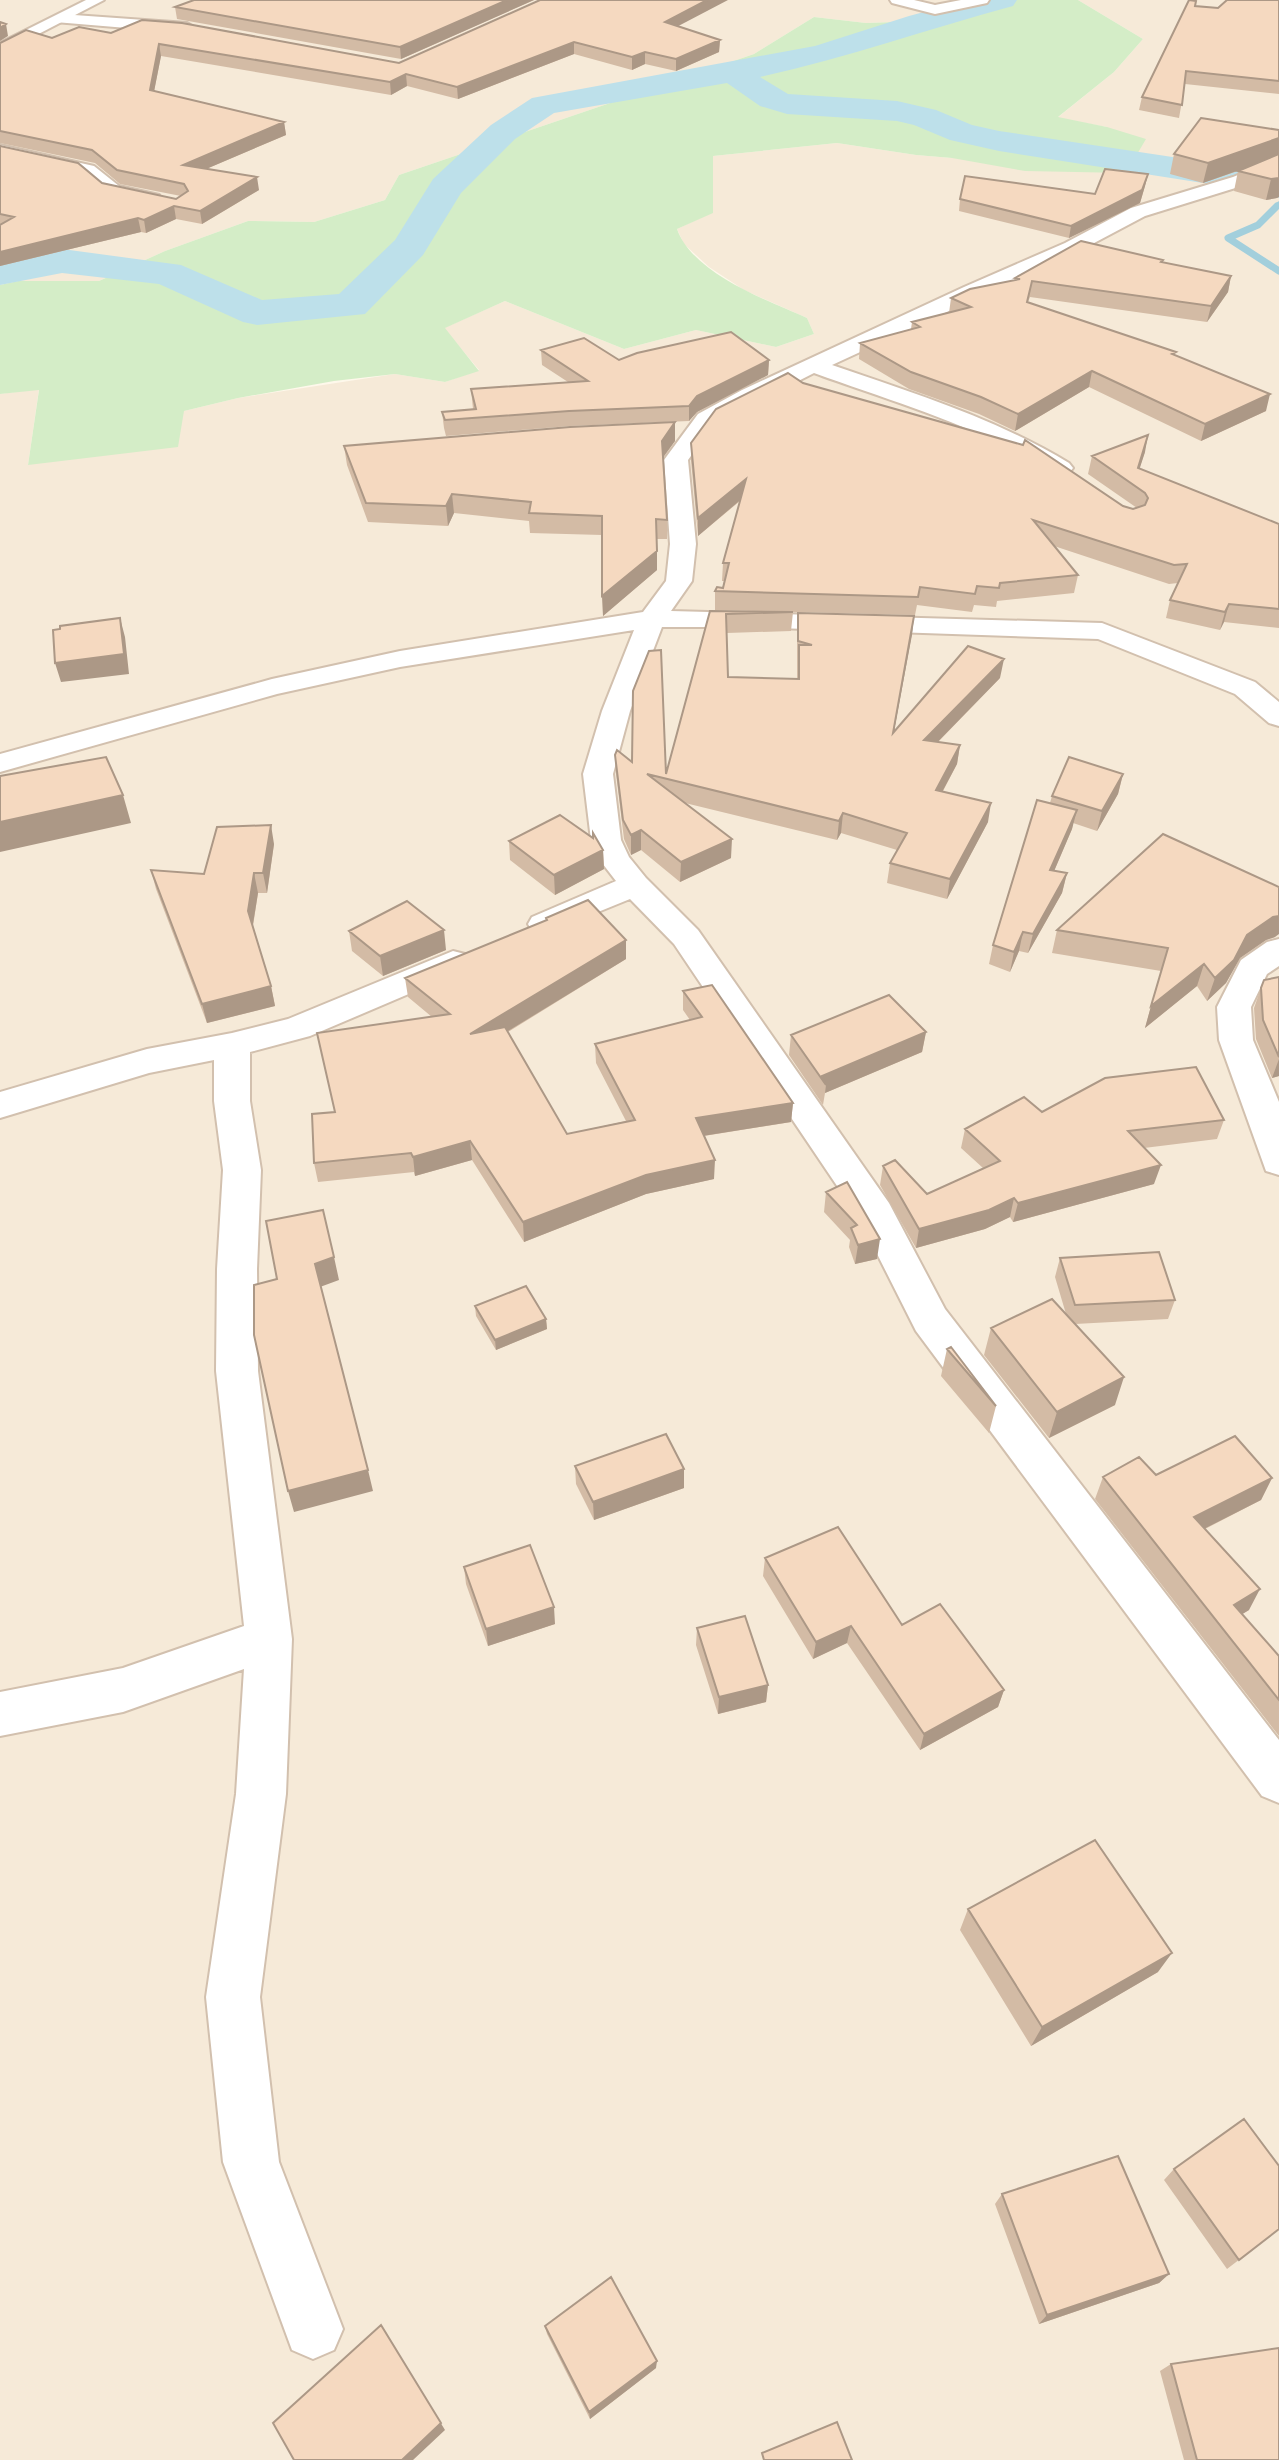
<svg xmlns="http://www.w3.org/2000/svg" width="1279" height="2460" font-family="Cabin,sans-serif">
  <rect width="100%" height="100%" fill="#fef8eb"/>
  <!-- residential -->
  <path fill="#f6ead8" d="M0 0H1014L953 20 866 23 814 17 754 54 399 175 385 200 314 222 248 221 165 251 99 281H18L0 285Z
    M1078 0H1279V2460H0V394L39 389 28 465 184 411 238 398 395 374 445 382 479 370 444 328 505 301 624 349 696 330 776 347 814 334 807 318 744 290 709 267 684 244 677 229 713 212V156L837 143 916 155 952 158 1107 127 1057 118 1114 72 1143 39Z"/>
  <!-- green -->
  <path fill="#d4edc7" d="M1014 0H1078L1143 39 1114 72 1058 117 1107 127 1146 139 1126 173 1025 171 952 158 916 155 837 143 713 156V213L677 229C693 274 767 300 807 318L814 334 776 347 696 330 624 349 505 301 445 328 479 371 445 382 395 374 334 381 238 398 184 411 178 447 28 465 39 390 0 394V285L18 281H99L165 251 248 221 314 222 385 200 399 175 754 54 814 17 866 23 953 20Z"/>
  <g fill="none" stroke-linecap="round" stroke-linejoin="round">
    <!-- stream-far1 -->
    <path stroke="#a2cfdc" stroke-width="5" d="M1275 208 1279 204"/>
    <!-- stream -->
    <path stroke="#a2cfdc" stroke-width="7" d="M1277 206 1258 225 1228 238 1279 271"/>
    <!-- river -->
    <path fill="#bde0ea" fill-rule="evenodd" d="M969 0H1017L1013 6C928 29 846 58 760 77L788 94 897 101 936 110 972 125 999 131 1259 170 1279 176V198L1254 191 999 151 950 140 914 125 897 121 787 114 760 106 727 83 554 113 515 139 461 193 423 255 365 314 257 325 243 322 159 284 62 273 0 285V261L62 249 181 265 262 300 339 294 395 240 433 179 491 125 532 98 815 46 909 16Z"/>
    <defs>
      <path id="minor" d="M890 0H914L935 5 961 0H989L987 3 935 14 892 3Z
        M60 14 187 23 195 28 187 33 55 22 52 19Z
        M0 145 94 166 119 186 159 195 161 199 152 205 106 194 82 174 0 155Z
        M1279 158V170L1245 185 1145 216 1079 251 832 365C913 393 995 418 1069 463L1073 468 1069 473C1049 478 1029 458 1011 449 948 417 880 397 814 373L714 424 688 460 696 544 692 581 671 611 1102 623 1255 682 1279 702V726L1269 723 1235 694 1098 639 744 627H662L630 711 613 774 621 840 629 857 646 878 698 930 889 1203 945 1309 1279 1740V1803L1262 1796 916 1331 860 1220 674 944 630 899 544 934 532 931 528 924 532 917 616 881 599 859 591 840 583 774 602 711 634 630 400 667 277 694 0 772V754L272 679 400 651 643 612 666 581 670 544 664 460 698 414 742 390 964 287 1065 243 1131 208 1233 177Z
        M1279 939V966L1267 974 1251 1007 1253 1040 1279 1102V1175L1266 1171 1219 1040 1217 1007 1241 960 1267 942Z
        M453 951 465 954 470 962 465 970 310 1036 250 1052V1101L261 1170 257 1269 258 1371 292 1639 286 1794 260 1997 279 2162 343 2329 334 2350 313 2359 292 2350 223 2162 206 1997 236 1794 244 1669 123 1712 0 1736V1692L123 1668 244 1626 216 1371 217 1269 223 1170 214 1101V1060L149 1073 0 1118V1092L147 1049 232 1033 288 1019Z"/>
      <path id="tertiary" d="M86 0H104L0 54V43Z"/>
    </defs>
    <!-- minor casing -->
    <use href="#minor" stroke="#d2c0ae" stroke-width="4"/>
    <!-- tertiary casing -->
    <use href="#tertiary" stroke="#d2c0ae" stroke-width="4"/>
    <!-- minor -->
    <use href="#minor" fill="#fff" fill-rule="evenodd"/>
    <!-- tertiary -->
    <use href="#tertiary" fill="#fff" fill-rule="evenodd"/>
  </g>
  <!-- wall -->
  <path fill="#d3bba5" d="M194 0H534L401 59 177 19 175 7Z
    M1279 0V94L1185 84 1179 118 1139 110 1142 97 1195 6 1218 8Z
    M679 26 720 40 719 52 676 71 645 64 632 70 574 54 458 99 407 86 391 95 161 56 154 91 284 122 286 135 206 169 259 190 202 224 176 219 146 233 141 232 0 266V145L102 183 176 199 181 196 120 184 95 163 0 143V43L111 33 399 63Z
    M1279 130V197L1277 198 1266 200 1234 191 1238 171 1203 183 1170 174 1174 154Z
    M1148 174 1145 186 1140 203 1069 238 959 211 960 199 1095 194Z
    M1162 263 1231 276 1228 292 1207 322 1030 297 1028 302 1175 355 1266 411 1201 441 1089 387 1015 431 979 414 909 389 859 359 860 343 911 329 912 322 949 313 951 298 1014 280 1015 278Z
    M541 350 619 360H769L768 375 697 412 689 421 570 426 446 436 444 428 442 412 473 409 471 389 568 382 542 365Z
    M803 383 1123 506 1133 509 1137 508 1088 474 1092 456 1145 452 1139 469 1279 524V628L1224 622 1220 630 1166 618 1170 600 1178 583 1169 584 1054 546 1078 575 1074 593 997 601 996 607 974 605 972 612 917 605 915 615 715 610V591L723 588 724 581H722L723 563 740 501 698 536 691 461V443Z
    M675 441 663 458 667 520V539H657V570L603 616 602 535 530 533 529 521 454 513 448 526 368 522 347 465 344 446Z
    M710 611 793 612 791 631 727 633 728 677 797 679V631L798 613 914 616 894 731 1000 678 938 742 960 745 957 764 943 791 988 822 947 899 887 883 890 863 897 850 841 833 837 840 685 803 731 858 680 882 641 850 631 855 624 839 616 774 615 755 666 774Z
    M1123 774 1118 794 1097 831 1073 823 1072 829 1054 871 1067 873 1062 893 1028 953 1019 951 1010 972 989 964 993 945 1050 803 1052 796Z
    M509 841 603 850 604 869 555 895 510 860Z
    M274 844 267 893H258L253 926 271 986 275 1006 207 1023 156 889 151 870 204 874Z
    M546 918 626 940V959L508 1032 567 1134 626 1121 596 1063 595 1044 690 1020 683 1010V991L793 1103 791 1122 704 1136 714 1179 646 1194 524 1242 472 1160 415 1176 414 1172 318 1182 314 1163 335 1112 317 1033 432 1017 408 997 405 978 546 921Z
    M1057 930 1275 937 1266 940 1240 958 1226 983 1207 1001 1197 986 1145 1028 1161 971 1052 953Z
    M349 931 446 950 383 976 352 951Z
    M1279 977V1076L1272 1078 1256 1039 1254 1008 1261 988Z
    M926 1032 922 1052 825 1093 823 1105 789 1055 791 1035Z
    M1042 1112 1224 1120 1217 1139 1144 1148 1154 1184 1013 1222 1010 1217 985 1229 916 1248 880 1185 883 1166 927 1194 983 1168 961 1148 965 1129Z
    M847 1182 877 1259 855 1264 849 1247 850 1240 824 1212 826 1192Z
    M1060 1258 1175 1300 1168 1319 1075 1324 1115 1405 1049 1438 984 1355 991 1328 1066 1314 1055 1277Z
    M475 1306 546 1319 547 1329 496 1350 476 1316Z
    M947 1349 996 1406 989 1433 941 1376Z
    M575 1466 684 1488 594 1520 576 1484Z
    M1156 1475 1272 1478 1261 1500 1205 1529 1249 1610 1242 1614 1279 1656V1736L1095 1499 1103 1477Z
    M765 1558 902 1625 1004 1690 998 1707 920 1750 847 1643 813 1659 763 1576Z
    M464 1567 555 1624 488 1646 466 1584Z
    M697 1628 768 1685 766 1702 718 1714 696 1645Z
    M968 1909 1158 1972 1031 2046 960 1930Z
    M1174 2169 1279 2229 1227 2269 1164 2180Z
    M1002 2194 1169 2274 1159 2283 1039 2324 995 2204Z
    M545 2326 656 2368 590 2419 547 2334Z
    M1171 2364 1279 2460H1184L1160 2371Z"/>
  <!-- shaded-wall -->
  <path fill="#ac9886" d="M507 0H534L401 59 400 47Z
    M707 0H728L665 33V22Z
    M6 24 8 36 0 41V28Z
    M720 40 719 52 676 71V59Z
    M574 42V54L458 99 457 87Z
    M159 44 161 56 152 102 150 90Z
    M645 52V64L632 70V57Z
    M406 74 407 86 391 95 390 82Z
    M284 122 286 135 185 178 183 165Z
    M1279 138V156L1203 183 1208 163Z
    M1148 174 1145 186 1140 203 1069 238 1071 226Z
    M257 177 259 190 202 224 200 211Z
    M1279 178V197L1277 198 1266 200 1271 179Z
    M174 206 176 219 146 233 144 220Z
    M138 218 141 232 0 266V252Z
    M1231 276 1228 292 1207 322 1211 306Z
    M769 360 768 375 697 412 689 421V406L697 396Z
    M1092 371 1089 387 1015 431 1018 414Z
    M1270 394 1266 411 1201 441 1205 424Z
    M675 422V441L661 460 662 441Z
    M1148 435 1145 452 1134 486 1138 468Z
    M746 479 745 496 698 536V518Z
    M452 494 454 513 448 526 446 506Z
    M657 551V570L603 616 602 596Z
    M1229 604 1224 622 1220 630 1225 612Z
    M914 616 912 635 890 752 893 733Z
    M120 618 125 637 129 674 61 682 55 663Z
    M1004 659 1000 678 921 759 924 740Z
    M960 745 957 764 933 809 936 790Z
    M1123 774 1118 794 1097 831 1102 811Z
    M123 795 131 823 0 852V822Z
    M991 803 988 822 947 899 950 879Z
    M1077 810 1072 829 1046 890 1050 870Z
    M843 813 841 833 837 840 839 821Z
    M271 825 274 844 267 893 263 873Z
    M641 830V850L631 855V835Z
    M732 839 731 858 680 882 681 862Z
    M603 850 604 869 555 895 554 875Z
    M254 873 258 893 252 930 248 911Z
    M1067 873 1062 893 1028 953 1033 934Z
    M1279 916V934L1275 937 1266 940 1240 958 1226 983 1207 1001 1215 978 1247 935 1273 917Z
    M444 930 446 950 383 976 380 956Z
    M1023 932 1019 951 1010 972 1014 952Z
    M626 940V959L472 1053 470 1034Z
    M1204 964 1197 986 1145 1028 1151 1006Z
    M271 986 275 1006 207 1023 202 1004Z
    M926 1032 922 1052 825 1093 826 1085 822 1076Z
    M1279 1059V1076L1272 1078Z
    M793 1103 791 1122 696 1137V1118Z
    M470 1141 472 1160 415 1176 413 1157Z
    M715 1160 714 1179 646 1194 524 1242 523 1222 646 1175Z
    M1161 1165 1154 1184 1013 1222 1018 1203Z
    M1014 1198 1010 1217 985 1229 916 1248 919 1229Z
    M880 1239 877 1259 855 1264 858 1245Z
    M334 1257 339 1280 320 1287 315 1264Z
    M546 1319 547 1329 496 1350 495 1340Z
    M1124 1377 1115 1405 1049 1438 1057 1412Z
    M684 1469V1488L594 1520 593 1502Z
    M368 1470 373 1491 294 1512 288 1491Z
    M1272 1478 1261 1500 1184 1539 1194 1517Z
    M1260 1589 1249 1610 1223 1626 1234 1605Z
    M554 1607 555 1624 488 1646 486 1629Z
    M851 1626 847 1643 813 1659 816 1642Z
    M768 1685 766 1702 718 1714 719 1697Z
    M1004 1690 998 1707 920 1750 924 1734Z
    M1172 1953 1158 1972 1031 2046 1042 2027Z
    M1169 2274 1159 2283 1039 2324 1047 2315Z
    M381 2325 445 2430 413 2460H402Z
    M657 2361 656 2368 590 2419 589 2412Z"/>
  <!-- building -->
  <path fill="#f5d9c0" stroke="#ac9886" stroke-width="2" d="M194 0H507L400 47 175 7Z
    M540 0H707L665 22 720 40 676 59 645 52 632 57 574 42 457 87 406 74 390 82 159 44 150 90 284 122 183 165 257 177 200 211 174 206 144 220 138 218 0 252V225L14 217 0 214V146L78 163 102 183 176 199 188 191 184 184 117 170 92 150 0 131V43L26 30 52 38 79 27 111 33 142 20 182 23 399 63Z
    M1189 0 1196 1 1195 6 1218 8 1227 0H1279V81L1186 71 1182 105 1142 97Z
    M0 22 6 24 0 28Z
    M1201 118 1279 130V138L1208 163 1174 154Z
    M1279 154V178L1271 179 1238 171Z
    M1105 169 1148 174 1142 190 1071 226 960 199 965 176 1095 194Z
    M1081 241 1163 260 1161 262 1231 276 1211 306 1032 281 1027 302 1176 352 1172 354 1270 394 1205 424 1092 371 1018 414 981 397 911 372 860 343 920 327 912 322 971 307 951 298 970 289 1020 279 1015 278Z
    M731 332 769 360 697 396 689 406 569 411 445 420 442 412 476 409 471 389 588 381 541 350 584 338 619 360 637 353Z
    M788 373 803 383 1023 445 1025 440 1123 506 1133 509 1145 505 1148 498 1145 493 1092 456 1148 435 1138 468 1279 524V609L1229 604 1225 612 1170 600 1187 564 1174 565 1033 520 1078 575 1000 583 999 588 977 586 975 594 920 587 918 597 715 591 717 587 723 588 729 563H723L746 479 698 518 691 443 716 409Z
    M675 422 662 441 667 520 656 519 657 551 602 596V516L529 513 531 502 452 494 446 506 366 503 344 446 570 427Z
    M710 611 793 612 726 614 728 677 799 679V645H812L798 641V613L914 616 893 733 968 646 1004 659 924 740 960 745 936 790 991 803 950 879 890 863 907 833 843 813 839 821 647 774 732 839 681 862 641 830 631 835 623 820 615 755 617 750 632 762 633 691 649 651 661 650 666 774Z
    M120 618 124 654 55 663 53 630 60 629V626Z
    M106 757 123 795 0 822V776Z
    M1069 757 1123 774 1102 811 1052 796Z
    M1037 800 1077 810 1050 870 1067 873 1033 934 1023 932 1014 952 993 945Z
    M560 815 593 838V833L603 850 554 875 509 841Z
    M271 825 263 873H254L248 911 271 986 202 1004 151 870 204 874 217 827Z
    M1163 834 1279 887V916L1273 917 1247 935 1234 960 1215 978 1204 964 1151 1006 1168 948 1057 930Z
    M588 900 626 940 470 1034 505 1027 567 1134 635 1120 595 1044 702 1017 683 991 712 985 793 1103 696 1118 715 1160 646 1175 523 1222 470 1141 413 1157 411 1153 314 1163 312 1114 335 1112 317 1033 450 1014 405 978 547 920 546 918Z
    M407 901 444 930 380 956 349 931Z
    M1279 977V1057L1263 1020 1261 988 1264 980Z
    M889 995 926 1032 822 1076 826 1085 791 1035Z
    M1196 1067 1224 1120 1128 1131 1161 1165 1018 1203 1014 1198 989 1210 919 1229 883 1166 895 1160 927 1194 1000 1161 965 1129 1024 1097 1042 1112 1105 1078Z
    M847 1182 880 1239 858 1245 851 1228 857 1225 826 1192Z
    M323 1210 334 1257 315 1264 368 1470 288 1491 254 1335V1285L277 1279 266 1221Z
    M1159 1252 1175 1300 1075 1305 1060 1258Z
    M526 1286 546 1319 495 1340 475 1306Z
    M1052 1299 1124 1377 1057 1412 991 1328Z
    M951 1347 996 1406 947 1349Z
    M666 1434 684 1469 593 1502 575 1466Z
    M1235 1436 1272 1478 1194 1517 1260 1589 1234 1605 1279 1656V1700L1103 1477 1139 1457 1156 1475Z
    M838 1527 902 1625 940 1604 1004 1690 924 1734 851 1626 816 1642 765 1558Z
    M530 1545 554 1607 486 1629 464 1567Z
    M745 1616 768 1685 719 1697 697 1628Z
    M1095 1840 1172 1953 1042 2027 968 1909Z
    M1244 2119 1279 2166V2229L1239 2260 1174 2169Z
    M1118 2156 1169 2274 1047 2315 1002 2194Z
    M611 2277 657 2361 589 2412 545 2326Z
    M381 2325 441 2423 402 2460H294L273 2423Z
    M1279 2348V2460H1197L1171 2364Z
    M837 2422 852 2460H764L762 2453Z"/>
</svg>
